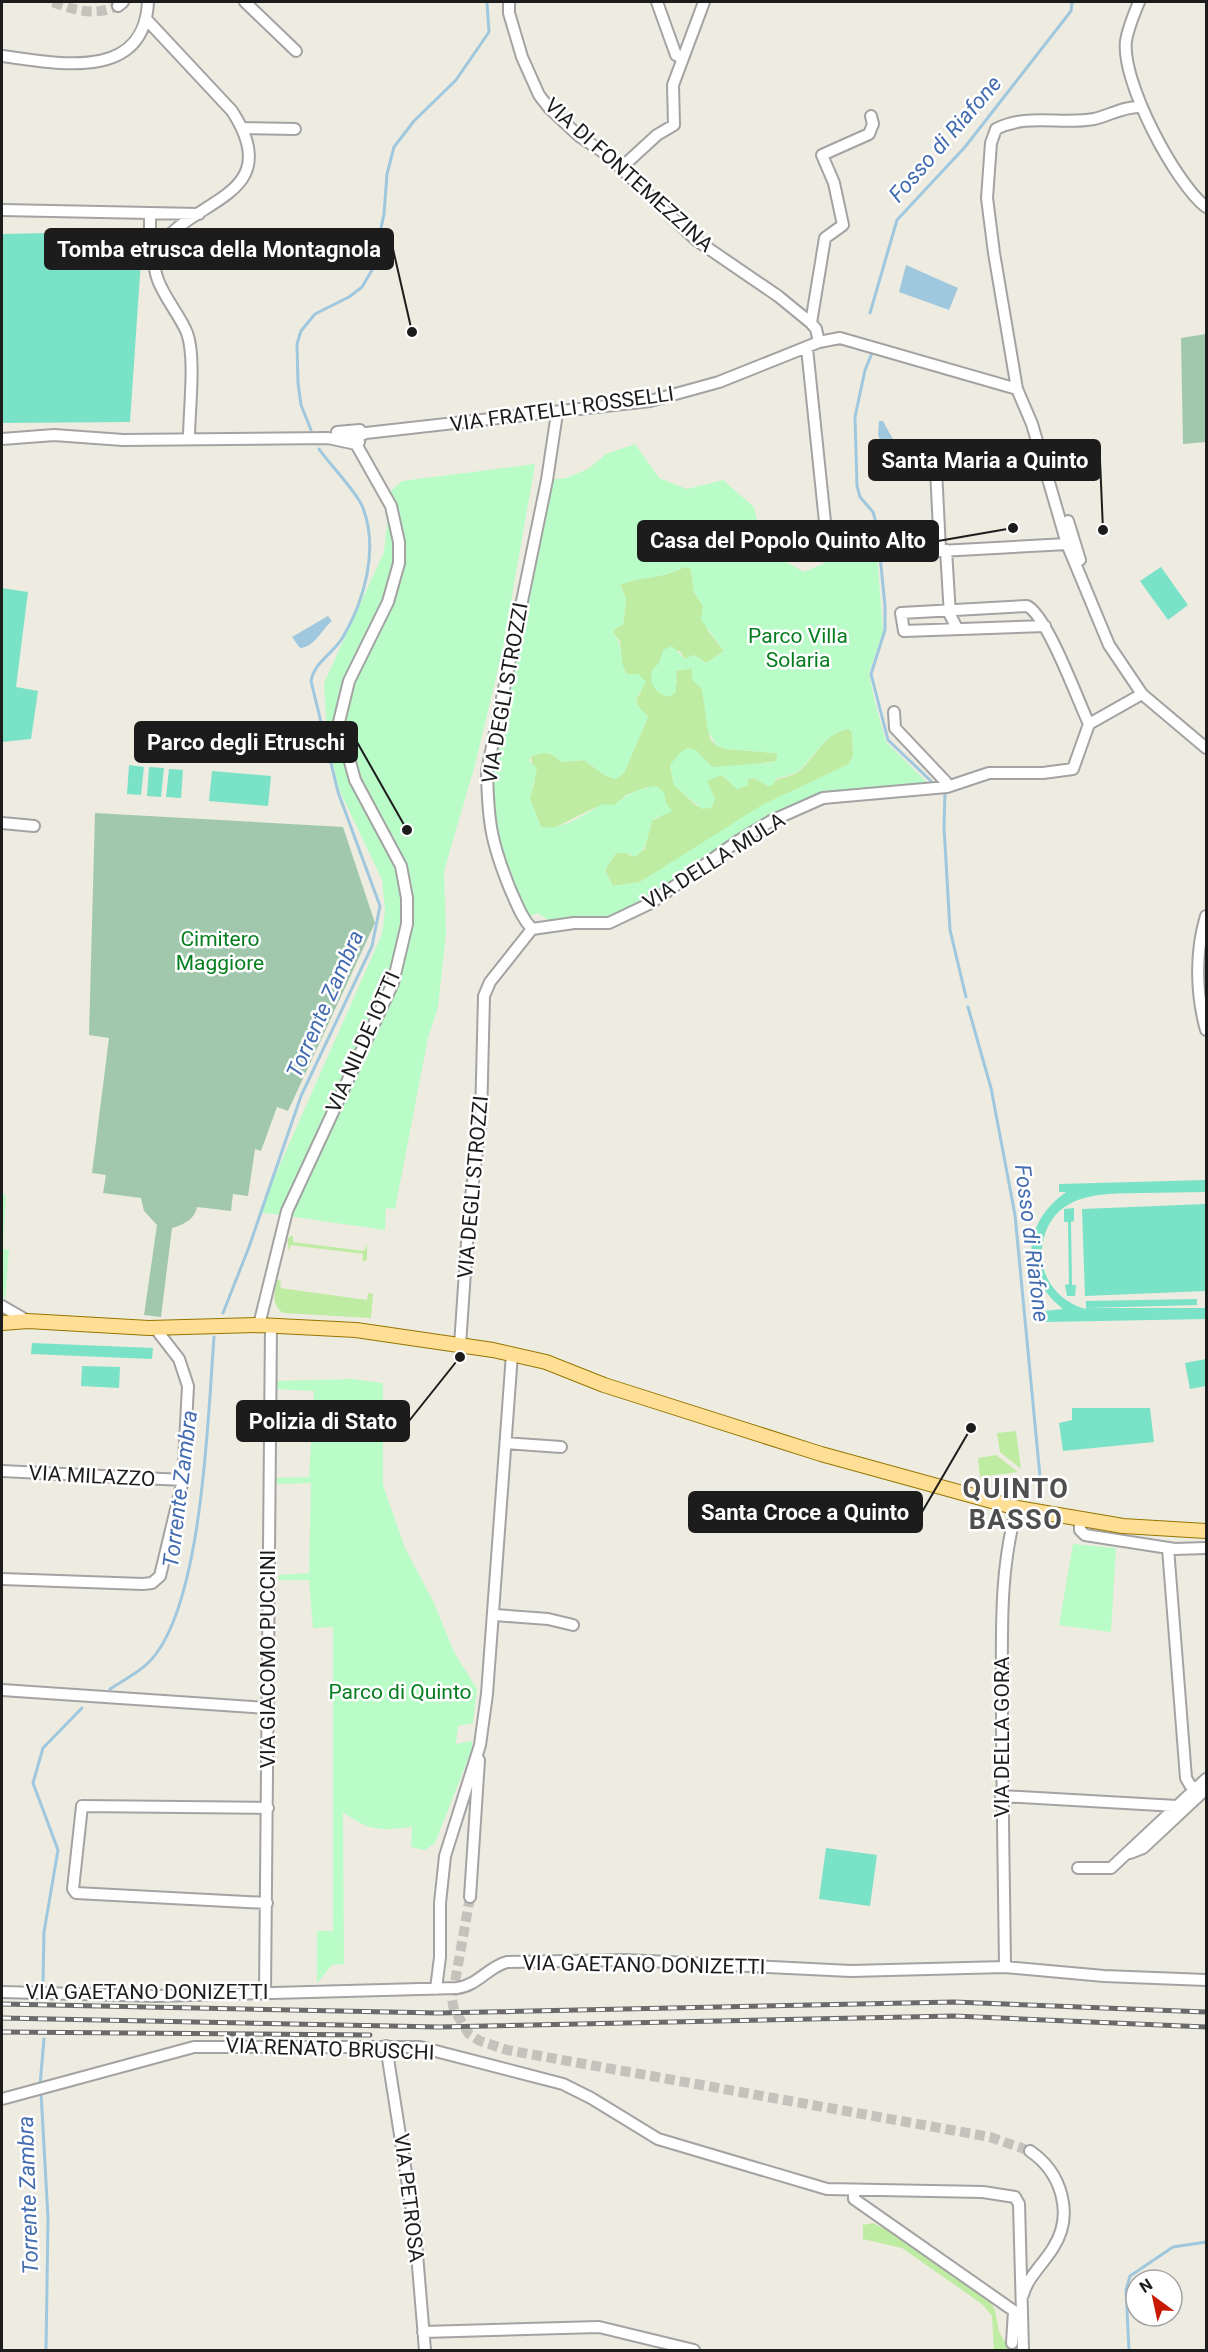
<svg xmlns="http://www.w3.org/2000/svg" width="1208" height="2352" font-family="Roboto,sans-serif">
  <rect width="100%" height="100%" fill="#eeebe1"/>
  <!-- grass -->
  <path fill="#beeca3" d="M684 567 691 568 694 592 703 606 708 631 724 651 706 663 694 655 685 659 680 651 663 650 677 684 676 671 692 668 702 689 710 739 717 746 726 749 775 753 778 756 776 761 733 767H712L708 762 670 765 674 785 697 806 711 808 715 799 706 780 721 775 738 789 748 785V779L754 778 768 786C778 776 789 778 798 772 816 758 824 732 849 729L852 732 853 756 849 764 793 791 640 882 613 886 605 870 616 853H627L630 856 644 850 652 820 660 818 647 787 626 795 615 805 594 808 552 829 541 827 530 799 535 779 531 757C544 751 551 751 561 762L584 760 606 776 616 779 624 773 648 717 637 705 636 699 641 692 622 667 620 641 613 633 616 628 623 625 626 599 620 584C640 576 665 579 684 567Z
    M291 1236H293V1242L364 1251 367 1244V1260L362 1261 363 1254 298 1246 291 1245 289 1251 287 1239Z
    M277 1280 281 1281 280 1288 367 1300 368 1293 373 1294 371 1318 283 1313C271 1304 274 1294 277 1280Z
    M1016 1431 1021 1469 1000 1452 997 1433Z
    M996 1455 1018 1472 980 1477 978 1458Z
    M873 2223 900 2237 989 2300 995 2310 999 2332 1010 2350H994L992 2316 982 2304 902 2248 863 2239V2225Z"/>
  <!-- cemetery -->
  <path fill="#a1c8ac" d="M1206 334V442L1183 444 1181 338Z
    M95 813 343 827 375 923 288 1111 277 1107 261 1151 255 1149 248 1196 233 1194 231 1211 197 1207C195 1219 183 1225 172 1228L161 1317 144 1315 157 1225 144 1211 141 1198 103 1193 106 1175 92 1173 109 1038 89 1035Z"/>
  <!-- park -->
  <path fill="#bafcc8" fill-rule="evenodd" d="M635 444 659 478 687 489 723 480 754 507 764 549 804 572 823 564 825 557 877 555 883 631 869 673 874 698 886 742 931 786 820 792 735 836 693 872 649 901 606 920 554 924 538 913 522 919 501 871 487 771 547 480 566 478 588 469 606 454ZM684 567 691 569 694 592 703 606 701 620 724 651 706 663 694 655 685 659 672 646 663 650 659 663 652 670C649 684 655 693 669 697L676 692V671L692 668V680L702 689 708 731 717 746 726 749 775 753 778 756 776 761 767 763 712 767 696 750 688 748 681 752 670 765 674 785 702 809 711 808 715 799 707 781 722 775 737 789 748 785V779L754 778 768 786 773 785 776 779C782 776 794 775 798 771 815 757 825 732 849 729L852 732 853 756 849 764 762 805 640 882 613 886 605 870 616 853H627L634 857C646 852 649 833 652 820L672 811 666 803 664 792 656 786C641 788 626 794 614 805L603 804C584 814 562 831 541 827L530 799 537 768 529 761 531 757C544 751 551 751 561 762L584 760 606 776 616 779 624 773 648 717 637 705 636 699 646 682 638 674H627C618 661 625 646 613 633L616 628 623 625 626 599 620 585C640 576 665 579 684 567Z
    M535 464 503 648 475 765 444 871 446 933 438 1007 428 1038 395 1209 386 1208 385 1230 259 1212 382 934 385 910 382 880 339 789 327 738 324 683 384 552 391 491 402 481Z
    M2 1192 6 1196 3 1249 9 1250 5 1300 2 1293Z
    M352 1379 383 1383V1485L405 1548 434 1603 454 1652 477 1689 473 1723 458 1726 456 1744 472 1741V1749L435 1843 425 1850 411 1847 412 1827C380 1831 369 1831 343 1812L344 1964 332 1965 317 1983V1931H333V1627L313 1628 309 1580H278L279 1575 309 1573 311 1483 274 1484 275 1478 309 1477 314 1391 275 1389 276 1381Z
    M1073 1544 1116 1548 1111 1632 1059 1625Z"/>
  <!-- pitch -->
  <path fill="#7ae2c7" d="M143 231 130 422 2 423V234Z
    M1161 567 1188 605 1168 620 1140 581Z
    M2 588 28 592 16 687 38 691 31 739 2 742Z
    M129 765 144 767 141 795 127 794Z
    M149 767 164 768 161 797 147 796Z
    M169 769 183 770 181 798 166 797Z
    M212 771 271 776 268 806 209 801Z
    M1206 1180V1192C1185 1192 1164 1193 1142 1193 1105 1194 1060 1191 1045 1234 1041 1245 1041 1258 1044 1270 1050 1289 1066 1304 1086 1309V1301L1197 1299V1305L1086 1308H1206V1319L1045 1322 1044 1311 1063 1309C1020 1275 1021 1224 1066 1192H1059V1184Z
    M1206 1204V1291L1085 1296 1082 1209Z
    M1074 1208V1221L1071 1222 1072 1285H1076L1075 1296H1067L1065 1285 1069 1284 1068 1222H1064V1209Z
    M32 1343 153 1348 152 1359 31 1354Z
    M1206 1359V1386L1190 1389 1185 1363Z
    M82 1366 120 1367 119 1388 81 1386Z
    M1072 1408H1150L1154 1442 1063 1451 1059 1423 1072 1420Z
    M826 1848 877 1855 870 1906 819 1899Z"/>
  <!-- water -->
  <path fill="#9fc8de" d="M906 265 958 288 949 310 899 292Z
    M879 421H883L902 456 906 472 894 473 878 435Z
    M328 616 332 621C321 630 315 647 300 648L292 637Z"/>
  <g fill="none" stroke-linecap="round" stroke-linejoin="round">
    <!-- stream -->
    <path stroke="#9fc8de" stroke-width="3" d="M870 313 897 220 965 147 1071 11 1072 2
      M872 353 865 370 855 417 857 486 860 497 873 512 877 526 885 606V630L871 674 888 740 931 781
      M311 430 301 405 298 383 297 344 301 331 315 314 349 297 362 287 372 270 384 214 387 174 394 147 414 121 456 80 489 32 487 2
      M945 791 944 827 950 930 966 997
      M968 1007 991 1088 1015 1215 1041 1487
      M223 1313 249 1247 301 1096 372 946 380 906 338 792 311 681C315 661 333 654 343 637 364 601 379 550 363 508 358 493 330 465 319 449
      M110 1689C122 1681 138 1673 148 1663 203 1610 208 1414 214 1337
      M43 1982 44 1932 58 1850 33 1783 43 1748 82 1708
      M40 2085 44 2039
      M41 2092 48 2218 46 2350
      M1129 2350 1126 2290 1130 2276 1173 2247 1206 2242"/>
    <!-- minor-tunnel -->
    <path stroke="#c4c2ba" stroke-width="10" stroke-dasharray="10 5" stroke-linecap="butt" d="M53 2C76 11 95 16 118 6
      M470 1897 452 1999 454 2010 469 2034 480 2041 507 2050 990 2137 1030 2151"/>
    <defs>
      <path id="minor" d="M245 2 296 51
        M509 2V13L522 57 539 95 549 108 579 136 606 154 696 240 778 296 811 323 816 329 819 342
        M657 2 676 55 682 58
        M1139 2C1134 14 1128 28 1126 41 1121 81 1175 183 1206 207
        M118 6 123 2
        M147 20 232 111C289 199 187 198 158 250 144 277 178 309 187 333 196 357 189 411 189 438
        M2 56C56 63 144 83 148 2
        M1140 107C1125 106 1108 116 1094 119 1061 125 1027 113 996 129L991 143 987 198 994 253 1017 389 1032 424 1067 544 1109 645 1142 694 1206 748
        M242 128 295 129
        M621 168 657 135 674 125 673 85 704 2
        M2 210 199 214
        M150 214V249L157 254
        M811 323 825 238 843 225 834 183 822 155 869 134 873 124 871 116
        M807 348 825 522 818 555 885 554 1067 544
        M360 430 351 438 337 432Z
        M2 439 54 435 123 440 328 438 356 444 359 442
        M356 444 357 437 366 433 650 401 719 382 819 342 840 338 1017 389
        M928 469H936L940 550
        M1068 521 1080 560
        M946 550 950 615 957 628
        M1045 626 904 631 901 613 1027 606C1047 615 1078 701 1089 724
        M894 712 895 728 946 782 947 787
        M2 823 34 826
        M1206 916C1195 952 1196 994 1206 1030
        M532 929 574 923H609L651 903 738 841 771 821 823 798 947 787 989 773H1043L1073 769 1089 724 1142 694
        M532 929C521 917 517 904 510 889 491 842 488 822 487 771L547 480 557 413
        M2 1306 28 1321
        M259 1325 287 1211 393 983 407 924V898L401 866 355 780 339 722 349 681 388 602 399 563V542L391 506 356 444
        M460 1345 469 1213 481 1119 484 996 490 982 532 929
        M506 1443 561 1447
        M2 1471 183 1480
        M1080 1519V1530L1085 1535 1175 1549 1206 1548
        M1168 1548 1186 1778 1190 1785 1206 1792
        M2 1579 143 1584 152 1583 160 1576 183 1480 188 1386 179 1359 155 1328
        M495 1615 548 1619 573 1625
        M2 1690 266 1708
        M1001 1796 1177 1806
        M1130 1853 1143 1848 1206 1789
        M1078 1868H1111L1206 1779
        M470 1897 479 1760
        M267 1903 76 1893 73 1889 82 1806 268 1808
        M1005 1967C1004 1877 1002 1788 1002 1698 1002 1636 999 1569 1017 1508
        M436 1989 440 1957V1903L445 1856 480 1745 487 1694 512 1354
        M2 1992 156 1996 457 1988C477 1986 488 1967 507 1962L627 1960 851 1971 1005 1967 1104 1976 1206 1980
        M265 1993 271 1326
        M386 2046 415 2230 425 2350
        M2 2099 194 2047H420L563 2084 591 2098 658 2139 827 2189 983 2192 1015 2197 1019 2204 1023 2350
        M854 2191V2199L1014 2311 1012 2343
        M1023 2295C1027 2278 1044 2263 1053 2248 1075 2214 1061 2172 1030 2151
        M423 2332 599 2327 694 2350"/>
      <path id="major" d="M2 1323 28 1321 149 1328 259 1325 356 1330 493 1350 546 1362 604 1385 821 1454 1017 1508 1123 1526 1206 1531"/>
    </defs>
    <!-- minor casing -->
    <use href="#minor" stroke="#a3a3a3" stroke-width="14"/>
    <!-- major casing -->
    <use href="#major" stroke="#947600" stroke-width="16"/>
    <!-- minor -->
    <use href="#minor" stroke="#fff" stroke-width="10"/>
    <!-- major -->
    <use href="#major" stroke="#ffdf95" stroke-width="14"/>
    <defs>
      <path id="rail" d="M2 2004 438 2013 954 2002 1206 2012
        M2 2018 439 2027 954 2016 1206 2027
        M2 2032 370 2035"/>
    </defs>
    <!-- rail casing -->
    <use href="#rail" stroke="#6a6a6a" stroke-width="5"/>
    <!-- rail -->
    <use href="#rail" stroke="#fff" stroke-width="3" stroke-dasharray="9" stroke-linecap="butt"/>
  </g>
  <g text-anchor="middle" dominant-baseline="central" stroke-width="5" stroke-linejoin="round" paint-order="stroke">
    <!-- street labels -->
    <g font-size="21" fill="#1c1c1c" stroke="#fff">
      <text transform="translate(629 175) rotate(42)">VIA DI FONTEMEZZINA</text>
      <text transform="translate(562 409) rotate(-8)">VIA FRATELLI ROSSELLI</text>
      <text transform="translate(505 693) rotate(-80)">VIA DEGLI STROZZI</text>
      <text transform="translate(714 861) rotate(-32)">VIA DELLA MULA</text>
      <text transform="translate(363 1042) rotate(-66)">VIA NILDE IOTTI</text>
      <text transform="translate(473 1187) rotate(-85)">VIA DEGLI STROZZI</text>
      <text transform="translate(92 1476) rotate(3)">VIA MILAZZO</text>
      <text transform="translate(268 1659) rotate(-90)">VIA GIACOMO PUCCINI</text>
      <text transform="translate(1002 1737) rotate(-90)">VIA DELLA GORA</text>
      <text transform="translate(644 1965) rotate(1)">VIA GAETANO DONIZETTI</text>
      <text x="147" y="1992">VIA GAETANO DONIZETTI</text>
      <text transform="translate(330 2049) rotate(2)">VIA RENATO BRUSCHI</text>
      <text transform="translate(409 2198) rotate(83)">VIA PETROSA</text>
    </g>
    <!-- park labels -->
    <g font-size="21" fill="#067e20" stroke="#fff">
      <text x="798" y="636">Parco Villa<tspan x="798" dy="24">Solaria</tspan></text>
      <text x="220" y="939">Cimitero<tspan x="220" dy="24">Maggiore</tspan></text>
      <text x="400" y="1692">Parco di Quinto</text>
    </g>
    <!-- water labels -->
    <g font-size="22" font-style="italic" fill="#446cb0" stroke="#fff">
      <text transform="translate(945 139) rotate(-49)">Fosso di Riafone</text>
      <text transform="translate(325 1004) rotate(-66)">Torrente Zambra</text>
      <text transform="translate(1032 1243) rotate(83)">Fosso di Riafone</text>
      <text transform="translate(180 1489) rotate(-83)">Torrente Zambra</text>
      <text transform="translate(28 2195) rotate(-92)">Torrente Zambra</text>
    </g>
    <!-- district labels -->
    <g font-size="27" font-weight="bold" letter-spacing="1.5" fill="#4f4f4f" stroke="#fff">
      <text x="1016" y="1489">QUINTO<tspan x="1016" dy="31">BASSO</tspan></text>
    </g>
  </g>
  <!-- callouts -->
  <path fill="none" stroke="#1c1c1c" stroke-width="2" d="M412 332L393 249M1103 530L1100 460M1013 528L938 541M407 830L357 742M460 1357L409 1421M971 1428L922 1512"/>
  <g fill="#1c1c1c" stroke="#fff" stroke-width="2">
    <circle cx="412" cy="332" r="6"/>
    <circle cx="1103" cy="530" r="6"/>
    <circle cx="1013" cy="528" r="6"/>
    <circle cx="407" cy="830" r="6"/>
    <circle cx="460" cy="1357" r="6"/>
    <circle cx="971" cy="1428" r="6"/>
  </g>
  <g fill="#1c1c1c" stroke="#1c1c1c" stroke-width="2">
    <rect x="45" y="229" width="348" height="40" rx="6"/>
    <rect x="869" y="440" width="231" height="40" rx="6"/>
    <rect x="638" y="521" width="300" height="40" rx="6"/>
    <rect x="135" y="722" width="222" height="40" rx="6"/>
    <rect x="237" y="1401" width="172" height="40" rx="6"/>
    <rect x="689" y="1492" width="233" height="40" rx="6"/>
  </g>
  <g font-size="22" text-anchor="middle" font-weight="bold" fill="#fff">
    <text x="219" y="257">Tomba etrusca della Montagnola</text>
    <text x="985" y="468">Santa Maria a Quinto</text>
    <text x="788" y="548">Casa del Popolo Quinto Alto</text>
    <text x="246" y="750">Parco degli Etruschi</text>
    <text x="323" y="1429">Polizia di Stato</text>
    <text x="805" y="1520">Santa Croce a Quinto</text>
  </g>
  <!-- border -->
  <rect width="1208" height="2352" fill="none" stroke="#1c1c1c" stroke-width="6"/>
  <!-- north arrow -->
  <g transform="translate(1154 2298) rotate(327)"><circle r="28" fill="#ffffff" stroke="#a4a4a4" stroke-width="1.5"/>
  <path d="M0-4.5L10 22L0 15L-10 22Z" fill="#c81a00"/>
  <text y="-9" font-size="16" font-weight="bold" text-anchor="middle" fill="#1c1c1c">N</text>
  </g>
</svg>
